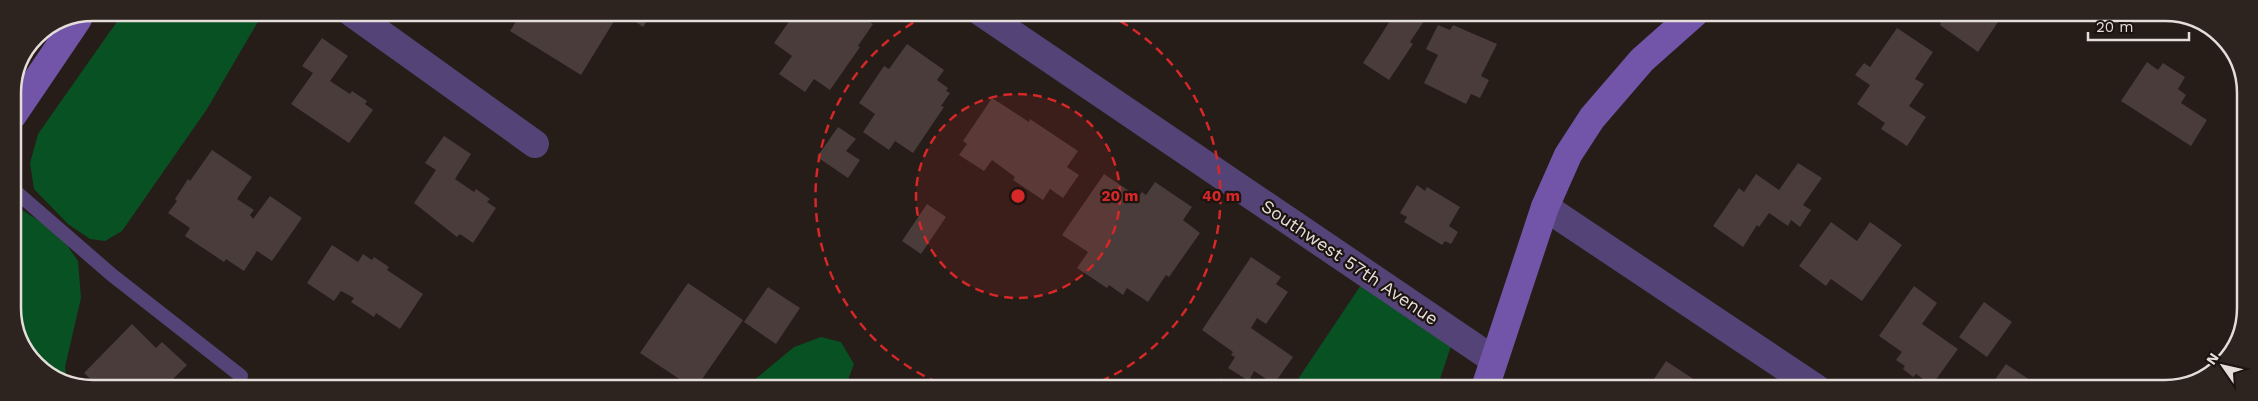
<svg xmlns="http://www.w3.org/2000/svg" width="2258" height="401" font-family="'Work Sans',sans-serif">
  <rect width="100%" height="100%" fill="#261c18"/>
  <!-- green -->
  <path fill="#085122" d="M123 13H263L207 109 122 231 105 241 90 239 68 224 34 189 30 163 38 134Z
    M14 207 22 210 43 223 67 245 78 261 81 298 65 367 67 381 40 368 15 329Z
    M1363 282 1452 343 1437 388H1292Z
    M821 337 841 342 854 364 845 388H747L753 381 794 347Z"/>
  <!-- building -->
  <path fill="#493c3a" d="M521 13H619L581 75 510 31Z
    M628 13H652L643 27 626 15Z
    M795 13H856L873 24 858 46 860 47 830 90 814 79 805 92 779 74 792 56 774 43Z
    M1264 13H1279L1274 20Z
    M1395 13 1428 15 1410 42 1413 44 1389 80 1363 63Z
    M1927 13H2004L1978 52 1940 25 1941 23Z
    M1438 25 1450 30 1453 25 1497 44 1481 76 1489 80 1480 98 1471 94 1466 104 1424 83 1438 55 1426 49Z
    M1897 28 1933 52 1915 79 1924 84 1909 106 1926 117 1907 146 1881 129 1885 123 1857 104 1870 85 1855 75 1864 63 1870 67Z
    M322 38 348 56 330 81 350 94 352 91 367 101 365 104 373 110 349 143 291 104 313 73 302 66Z
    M907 44 944 70 937 80 948 88 946 91 950 93 941 106 944 107 913 153 895 141 889 150 863 132 875 114 859 103 884 66 889 69Z
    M2147 62 2158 70 2163 63 2185 77 2178 89 2186 95 2181 103 2207 120 2191 146 2121 101Z
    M992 98 1029 122 1030 119 1078 151 1067 167 1079 175 1063 198 1050 189 1043 200 1013 180 1015 177 992 160 984 171 959 155 967 144 963 141Z
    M838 127 856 139 846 151 860 160 848 178 817 157Z
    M444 136 471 154 455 179 474 192 476 189 490 199 487 202 496 208 473 243 460 234 457 237 414 203 436 170 425 163Z
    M212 150 252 177 237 199 254 210 250 215 253 219 270 196 302 218 272 261 257 251 244 271 226 259 224 262 185 236 190 228 168 213 177 201 175 199 188 179 190 181Z
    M1798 163 1822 178 1803 205 1811 210 1800 227 1791 220 1788 226 1769 213 1759 227 1757 225 1743 247 1713 226 1739 188 1744 192 1756 174 1779 190Z
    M1104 174 1138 197 1142 192 1146 195 1155 182 1192 207 1183 220 1200 233 1169 277 1166 275 1148 302 1127 288 1123 295 1109 285 1107 288 1077 268 1088 252 1062 235Z
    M1417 185 1425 191 1427 187 1460 207 1449 226 1458 232 1451 244 1445 241 1442 245 1404 222 1407 217 1400 213Z
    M927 204 946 217 921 254 902 241Z
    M1831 222 1857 241 1870 222 1902 245 1862 301 1831 279 1826 286 1799 266Z
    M332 245 358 262 363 254 372 260 374 257 389 267 387 270 423 294 400 329 376 313 374 317 351 302 354 298 341 291 334 301 307 283Z
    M1251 257 1281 277 1276 284 1288 292 1266 324 1257 318 1251 328 1293 357 1274 384 1254 371 1249 381 1228 368 1235 357 1231 355 1233 352 1202 330Z
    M688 283 743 320 696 388H693L640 353Z
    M1914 286 1937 303 1922 324 1958 349 1932 385 1916 374 1913 377 1903 369 1905 366 1896 360 1902 352 1879 336Z
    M768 287 800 308 776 344 744 322Z
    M1984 302 2012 322 1987 357 1959 337Z
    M132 324 156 348 162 342 187 365 164 388H156L151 383 147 388H100L84 373Z
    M1666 361 1698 382 1694 388H1648Z
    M2006 364 2042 388H1989Z
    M1221 378 1236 388H1214Z"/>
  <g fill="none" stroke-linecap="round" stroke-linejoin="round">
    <!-- lane -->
    <path stroke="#544376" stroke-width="14" d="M14 190 112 275 241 376"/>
    <!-- street -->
    <path stroke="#544376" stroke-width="28" d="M352 13 535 144
      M982 13 1494 360
      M1545 207 1816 388"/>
    <!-- secondary -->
    <path stroke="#7255a8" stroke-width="28" d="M13 115 78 19
      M1485 388 1545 207 1568 155 1592 118 1642 60 1695 13"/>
  </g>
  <!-- distance rings -->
  <circle cx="1018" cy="196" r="102" fill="#d62828" fill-opacity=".12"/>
  <g fill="none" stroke="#d62828" stroke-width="2.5" stroke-dasharray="9 6">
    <circle cx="1018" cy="196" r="102"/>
    <path d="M952 388A203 203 0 0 1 929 14M1107 14A203 203 0 0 1 1084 388"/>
  </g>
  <g text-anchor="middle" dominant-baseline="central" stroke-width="4.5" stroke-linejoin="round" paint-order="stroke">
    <!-- street labels -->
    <g font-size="18" fill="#e4ddda" stroke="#1d130f">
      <text transform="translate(1350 262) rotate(34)">Southwest 57th Avenue</text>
    </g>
  </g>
  <!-- crop -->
  <path d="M0 0H2258V401H0ZM93 21H2165A72 72 0 0 1 2237 93V308A72 72 0 0 1 2165 380H93A72 72 0 0 1 21 308V93A72 72 0 0 1 93 21Z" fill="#2d231f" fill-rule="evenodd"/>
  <path fill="none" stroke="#e4ddda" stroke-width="2.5" d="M93 21H2165A72 72 0 0 1 2237 93V308A72 72 0 0 1 2165 380H93A72 72 0 0 1 21 308V93A72 72 0 0 1 93 21Z"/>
  <circle cx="1018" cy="196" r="8" fill="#d62828" stroke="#1d130f" stroke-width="2.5"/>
  <g font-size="15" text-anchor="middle" font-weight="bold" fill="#d62828" stroke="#1d130f" stroke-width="4.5" stroke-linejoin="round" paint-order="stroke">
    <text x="1120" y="201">20 m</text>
    <text x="1221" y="201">40 m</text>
  </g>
  <!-- north arrow -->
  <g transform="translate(2223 366) rotate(304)" stroke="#1d130f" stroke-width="4" paint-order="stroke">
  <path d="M0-4L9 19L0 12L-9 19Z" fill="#e4ddda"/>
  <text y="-8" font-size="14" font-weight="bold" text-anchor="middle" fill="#e4ddda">N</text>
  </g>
  <!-- scale -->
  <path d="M2088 32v8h101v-8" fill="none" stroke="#e4ddda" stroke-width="2.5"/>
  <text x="2096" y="32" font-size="15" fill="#e4ddda" stroke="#1d130f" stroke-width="4" paint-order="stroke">20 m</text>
</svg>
